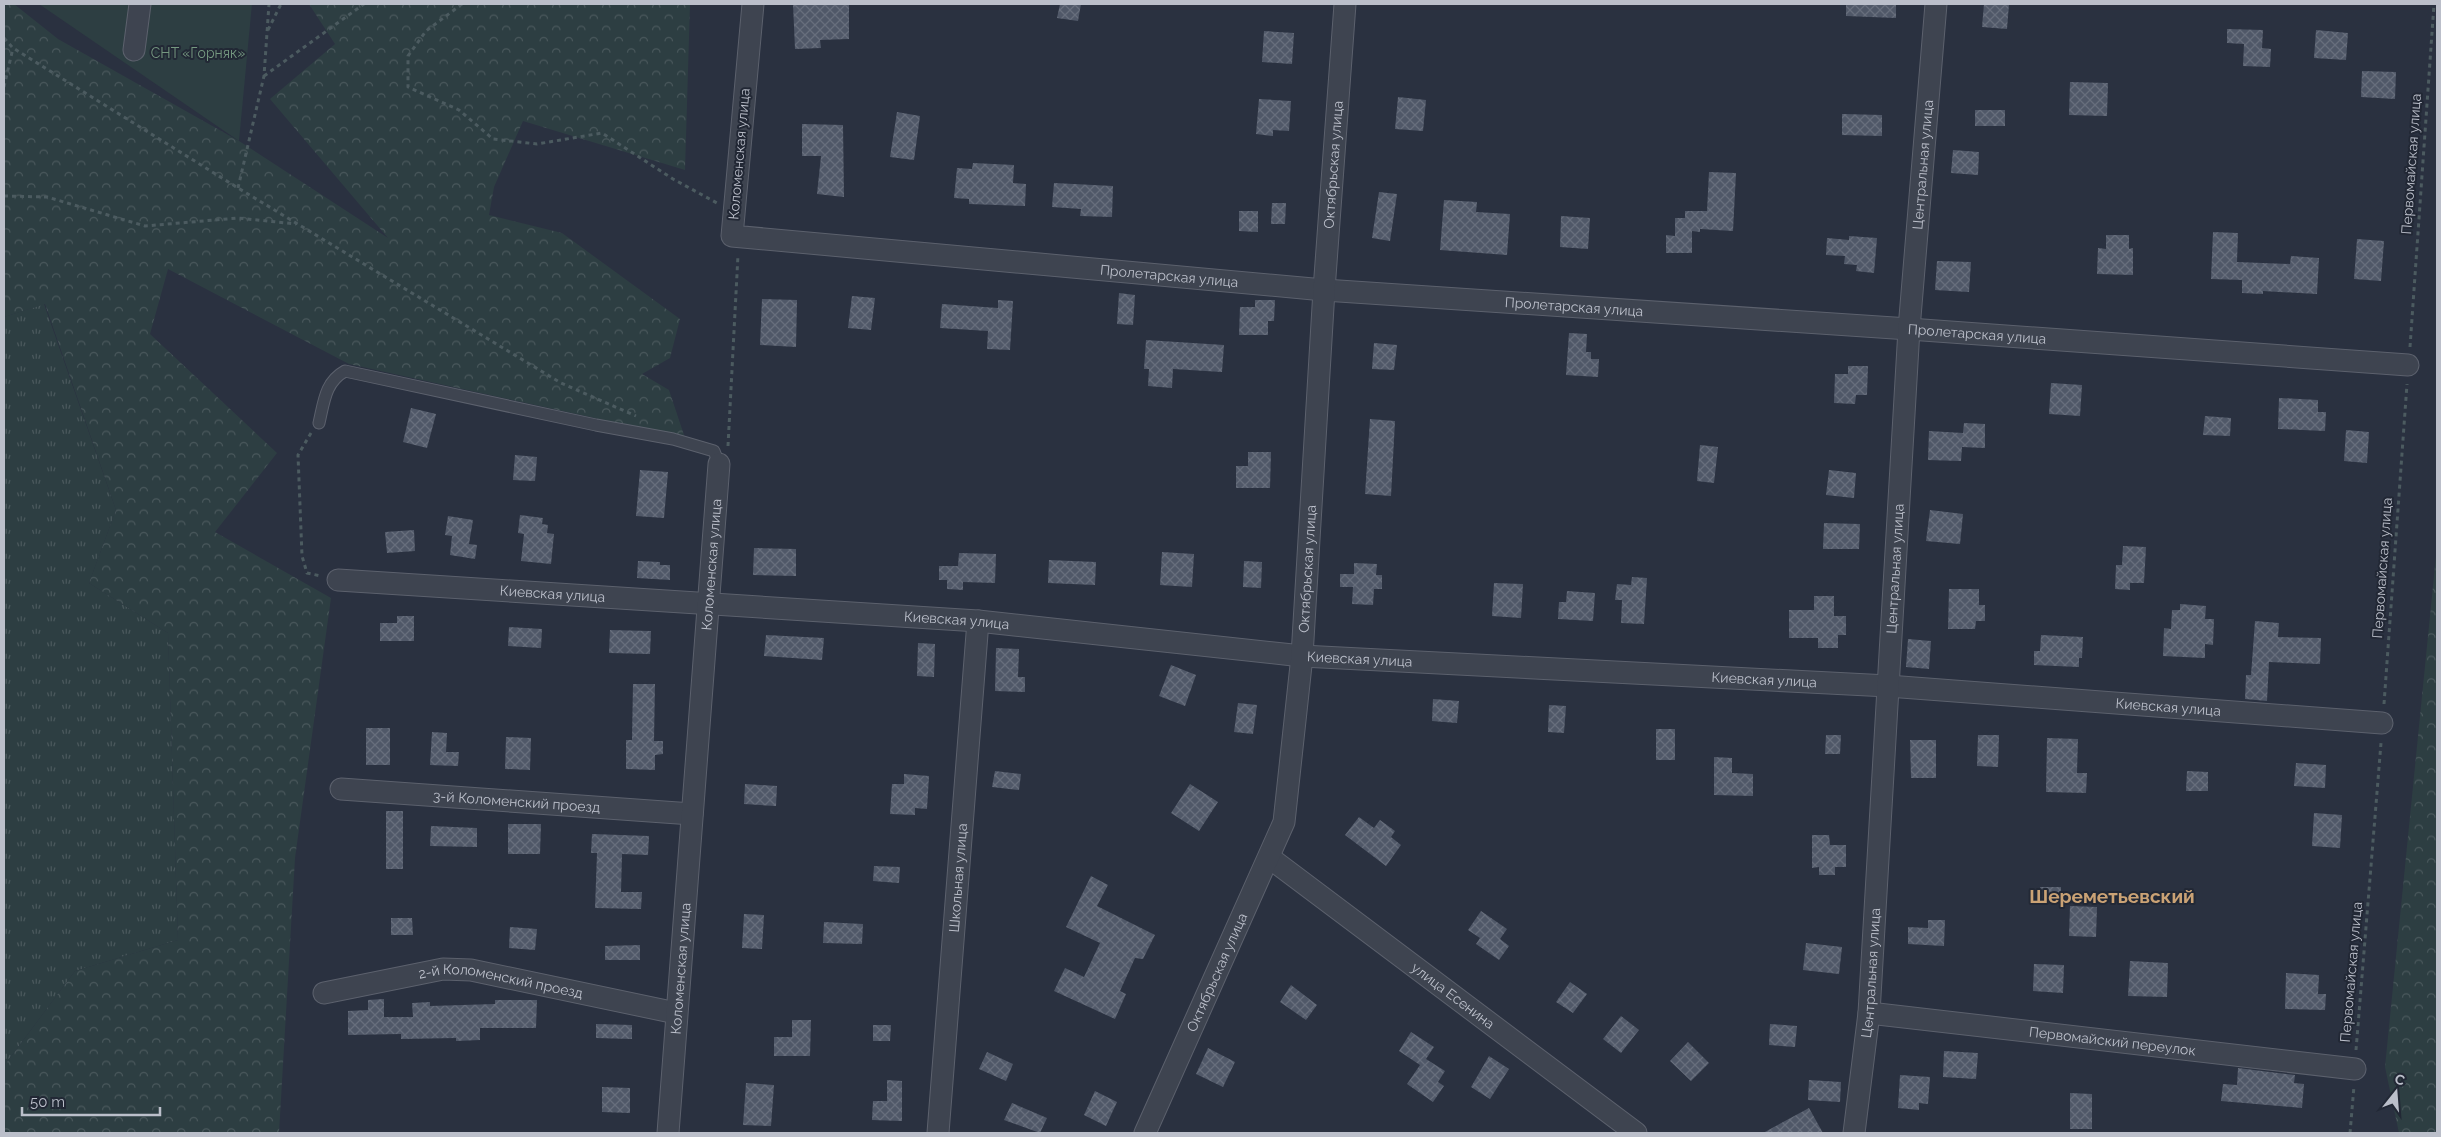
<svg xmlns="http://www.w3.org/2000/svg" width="2441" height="1137" font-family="Raleway,sans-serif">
  <defs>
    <pattern id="grass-tufts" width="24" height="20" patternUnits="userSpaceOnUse" patternTransform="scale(1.25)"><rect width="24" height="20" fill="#2d3e42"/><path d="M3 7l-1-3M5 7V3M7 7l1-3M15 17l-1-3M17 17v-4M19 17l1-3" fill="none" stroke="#4a585c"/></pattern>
    <pattern id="forest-crowns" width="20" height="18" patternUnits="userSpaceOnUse" patternTransform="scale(1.25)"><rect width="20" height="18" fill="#2d3e42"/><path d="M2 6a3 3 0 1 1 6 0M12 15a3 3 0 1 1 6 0" fill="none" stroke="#4a585c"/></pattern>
    <pattern id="building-cross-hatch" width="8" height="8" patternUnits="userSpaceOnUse" patternTransform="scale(1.25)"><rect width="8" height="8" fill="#505868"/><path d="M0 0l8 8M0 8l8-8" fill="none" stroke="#676e7c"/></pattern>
  </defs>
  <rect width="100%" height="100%" fill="#2a3140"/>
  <!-- grass -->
  <path fill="url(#grass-tufts)" d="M44 304 116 510 89 583 168 633 178 940 75 971 4 1066V317Z"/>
  <!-- forest -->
  <path fill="url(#forest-crowns)" d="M4 4H14L58 39 239 141 388 238 270 99 335 44 309 4H690L685 170 523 121 494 187 489 215 562 233 680 319 670 358 642 374 669 390 685 438 349 364 168 269 150 334 277 453 215 532 331 598 295 858 279 1133H4V1066L75 971 178 940 168 633 89 583 116 510 45 304 4 317Z
    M2437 546V1133H2399L2385 1067Z"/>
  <!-- garden -->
  <path fill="#2d3e42" d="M39 4H252L239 141Z"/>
  <!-- building -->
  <path fill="url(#building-cross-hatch)" d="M793 4H849V39L820 40 821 48 795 49Z
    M1060 4H1081L1078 21 1057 18Z
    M1846 4H1896V18L1846 16Z
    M1984 4H2009L2007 29 1982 27Z
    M2227 29 2263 30 2262 48 2271 49 2270 67 2243 66 2244 44 2227 43Z
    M2316 30 2348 33 2346 60 2314 58Z
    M1264 31 1294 33 1292 64 1262 62Z
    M2362 71 2396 72 2395 99 2361 97Z
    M2070 82 2108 83 2107 116 2069 115Z
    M1398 97 1426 100 1423 131 1395 129Z
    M1259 99 1291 101 1289 131 1273 130V136L1256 134Z
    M1975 110H2005V126H1975Z
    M897 112 920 116 914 160 890 157Z
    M1842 114 1882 115V136L1842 135Z
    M802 124 843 125 844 197 817 194 821 156H802Z
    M1953 150 1979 152 1978 175 1951 173Z
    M973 163 1014 165 1013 183 1026 184 1025 206 969 204V199L954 198 957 168 972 169Z
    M1709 172 1736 173 1733 231 1700 229V232L1692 231V253H1666V235L1675 236V218H1685V211H1707Z
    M1054 183 1113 186 1112 217 1080 216 1081 209 1052 207Z
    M1379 192 1397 194 1390 241 1372 238Z
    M1444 200 1477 202 1476 212 1510 214 1507 255 1440 250Z
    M1272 203H1286L1285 224H1271Z
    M1239 211H1258V232L1239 231Z
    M1561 216 1590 218 1588 249 1560 247Z
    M2213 232 2238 233 2237 262 2290 264 2291 256 2319 258 2317 294 2263 291V294L2242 293V280L2211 279Z
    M2106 235H2129V249L2133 248V275L2097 274 2098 248 2106 249Z
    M1849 236 1877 238 1874 273 1856 271 1857 265 1844 264 1845 256 1826 255 1827 238 1849 240Z
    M2357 239 2384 241 2381 281 2354 279Z
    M1937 261 1971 262 1969 292 1935 290Z
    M1119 293 1135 295 1133 325 1117 324Z
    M852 296 875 298 871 330 848 328Z
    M762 299 797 300 796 347 760 345Z
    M998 300 1013 301 1010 350 987 349 988 331 940 328 942 304 998 308Z
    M1255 300H1275L1274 321H1268V335H1239L1240 307H1255Z
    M1569 333 1587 334 1586 352H1591V359H1599L1598 377 1566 375Z
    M1146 340 1224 345 1222 372 1173 369 1172 388 1148 386 1149 369H1144Z
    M1374 343 1397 345 1394 370 1372 369Z
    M1848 366H1868L1867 395H1856L1855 404 1834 403 1835 374H1848Z
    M2051 383 2082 385 2080 416 2049 414Z
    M2279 398 2318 400V412H2326L2325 431 2278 429Z
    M411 408 436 414 427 448 403 442Z
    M2205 416 2231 418 2230 436 2203 435Z
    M1370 419 1395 421 1391 496 1365 494Z
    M1964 423 1985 424V448L1962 447 1961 461 1928 460 1929 431 1963 433Z
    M2346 430 2369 432 2367 463 2344 461Z
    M1700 445 1718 447 1714 483 1697 481Z
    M1248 452H1271L1270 488H1236V466H1248Z
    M515 455 537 457 535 481 513 480Z
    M640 470 668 472 664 518 636 516Z
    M1829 470 1856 473 1854 498 1826 495Z
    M1930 510 1963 514 1960 544 1926 541Z
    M520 515 543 518 542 524 548 525 547 533 554 534 551 564 521 561 524 534 518 533Z
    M448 516 473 520 469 544 477 545 475 559 450 555 452 536 445 535Z
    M1824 523 1860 524 1859 549H1823Z
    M414 530 415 551 387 553 385 532Z
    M2123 546 2146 547 2144 583H2130V590L2115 589 2116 565H2122Z
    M754 548 796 549V576L753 575Z
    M1162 552 1194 554 1192 587 1160 585Z
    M959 553 996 554 995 583 963 582V590L947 589V580H939V566H958Z
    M1049 560 1096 562 1095 585 1048 583Z
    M638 561 660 562V565H670V580L637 578Z
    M1244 561 1262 562 1261 588 1243 587Z
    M1354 563 1377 564 1376 575H1382V589H1374L1373 605 1352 604 1353 587H1340V574H1354Z
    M1632 577 1647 578 1644 624 1621 623 1622 600H1615L1617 584 1631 585Z
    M1494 583 1523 584 1521 618 1492 616Z
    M1949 589H1979V605H1985V621H1976L1975 629H1948Z
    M1567 591 1595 593 1593 621 1558 619 1559 602H1566Z
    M1814 596H1834V616H1846V635H1838V648H1818V638H1789V610H1814Z
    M2180 604 2206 606 2205 619H2214L2213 645 2205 644V658L2163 656 2164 628 2171 629 2172 610H2180Z
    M397 616H414V641H380V623H397Z
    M2255 621 2279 623 2278 637 2321 638 2320 664 2269 662 2267 701 2245 699 2246 675H2251Z
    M509 627 542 629 541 648 508 646Z
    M610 630 651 631 650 654 609 653Z
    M766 635 824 638 822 660 764 656Z
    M2041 635 2083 637 2082 658H2079V667L2034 665V651H2040Z
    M1908 639 1931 641 1929 669 1906 667Z
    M918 643 935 644 934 677 917 676Z
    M996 648 1019 649 1018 677H1025V692L995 691Z
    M1171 665 1196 675 1185 706 1159 696Z
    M633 684H655L654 741H663V754L655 755V770L626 769V740H632Z
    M1433 699 1459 701 1457 723 1432 721Z
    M1238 703 1257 705 1253 734 1234 732Z
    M1549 705 1566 706 1564 733 1548 732Z
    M366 728H390V765H366Z
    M1656 729H1675V760H1656Z
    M432 732 447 733 446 752H459L458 766 430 765Z
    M1826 735H1841L1840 754H1825Z
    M1978 735H1999L1998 767 1977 766Z
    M506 737 531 738 530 770 505 769Z
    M2047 738 2078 739 2077 773H2087L2086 793 2046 792Z
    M1910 740H1936V778H1911Z
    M1714 757 1732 758V773L1753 774V796L1714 795Z
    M2296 763 2326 765 2325 788 2294 786Z
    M995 771 1021 774 1019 790 992 787Z
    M2187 771 2208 772V791H2186Z
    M904 774 929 776 927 809 915 808V815L890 814 892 784H904Z
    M745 784 777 786 776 806 744 804Z
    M1190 784 1218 802 1199 831 1171 813Z
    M386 811H403V869H386Z
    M2314 813 2342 815 2340 848 2312 846Z
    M1359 817 1374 828 1380 820 1395 831 1391 837 1401 845 1386 866 1345 835Z
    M508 824H541L540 854H508Z
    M431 826 477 828V847L430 846Z
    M592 834 649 836 648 855 622 854 621 892H642L641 909 595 908 597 853H591Z
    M1812 835H1829L1830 845H1846V867H1835V875H1819V867L1812 868Z
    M874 866 900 867 899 883 873 881Z
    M1091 876 1108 885 1097 906 1155 935 1143 959 1135 958 1120 991 1126 994 1115 1019 1054 991 1065 968 1084 977 1100 943 1066 927Z
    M2040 887H2061L2060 903H2040Z
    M2070 906 2097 907 2096 937 2069 936Z
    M1481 911 1507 929 1500 939 1509 946 1499 960 1476 944 1480 938 1468 930Z
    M744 914 764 915 762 949 742 948Z
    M391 918H412L413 935H391Z
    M1928 920H1945L1944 946 1908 944V927L1928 928Z
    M824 922 863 924 862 944 823 943Z
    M510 927 537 929 535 950 509 948Z
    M1806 943 1842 947 1839 974 1803 970Z
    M640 945V960H605V946Z
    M2130 961 2168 963 2167 997 2128 996Z
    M2034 964 2064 965 2063 993 2033 991Z
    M2286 973 2319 975 2318 994H2326L2325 1010 2285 1009Z
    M1570 982 1587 994 1573 1013 1556 1002Z
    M1291 985 1317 1005 1306 1020 1280 1002Z
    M384 999V1017H413L412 1003 430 1002V1006L495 1004V1000H537L536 1028H480V1040L456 1041V1038L401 1039V1034L348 1035V1011L368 1010V1000Z
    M1621 1016 1639 1030 1621 1053 1603 1039Z
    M792 1020H811L810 1056H774V1037H792Z
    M596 1024 632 1025V1039L596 1038Z
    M1770 1024 1797 1026 1795 1047 1769 1045Z
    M873 1025H891L890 1041H873Z
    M1411 1032 1434 1047 1426 1059 1445 1071 1438 1082 1444 1086 1433 1102 1407 1084 1420 1065 1399 1051Z
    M1688 1042 1709 1063 1691 1081 1670 1061Z
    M1208 1048 1235 1062 1223 1087 1196 1074Z
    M1944 1051 1978 1053 1976 1079 1943 1077Z
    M987 1052 1013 1064 1006 1081 979 1069Z
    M1489 1056 1509 1069 1490 1099 1471 1087Z
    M2238 1068 2295 1075 2294 1083 2304 1084 2302 1108 2221 1101 2223 1084 2237 1085Z
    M1900 1075 1930 1077 1928 1104 1919 1103V1110L1898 1108Z
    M887 1080 902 1081V1121L872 1120 873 1101H887Z
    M1809 1080 1841 1082 1840 1102 1808 1100Z
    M746 1083 774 1085 771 1126 743 1125Z
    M602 1087 630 1088V1113L602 1112Z
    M1095 1091 1117 1102 1106 1126 1084 1115Z
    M2070 1093 2092 1094V1129H2070Z
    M1012 1103 1047 1118 1040 1133 1004 1120Z
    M1809 1108 1823 1133H1763Z"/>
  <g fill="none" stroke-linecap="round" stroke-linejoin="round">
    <defs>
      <path id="lane" d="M319 423C324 402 325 382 345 371L596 425 673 439 714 451 719 464"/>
      <g id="street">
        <path id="s1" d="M753 4 732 236 1324 290 1909 329 2408 365"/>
        <path d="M134 50 140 4"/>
        <path id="s2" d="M338 580 978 621 1302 656 1888 686 2382 723"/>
        <path id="s3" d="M341 789 692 814"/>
        <path id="s4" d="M1270 858 1636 1133"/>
        <path id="s5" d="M324 993 443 969 471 970 676 1013"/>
        <path id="s6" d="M1869 1013 2355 1069"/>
        <path id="s7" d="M668 1133 719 464"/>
        <path id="s8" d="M938 1133 978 621"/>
        <path id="s9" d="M1145 1133 1284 822 1302 656 1324 290 1345 4"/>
        <path id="s10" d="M1854 1133 1869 1013 1909 329 1936 4"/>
      </g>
    </defs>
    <!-- lane casing -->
    <use href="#lane" stroke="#5c616d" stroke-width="13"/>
    <!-- street casing -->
    <use href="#street" stroke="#5c616d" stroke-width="23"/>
    <!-- path -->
    <path stroke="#4c5b60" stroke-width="3" stroke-dasharray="4 4" stroke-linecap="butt" d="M462 4 426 31 408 56V87L459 110 493 139 537 144 602 133 673 179 717 203
      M268 30 281 4
      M4 38 13 48 238 188 561 383 636 416
      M264 76 364 4
      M4 87 13 48
      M238 188 264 76 269 4
      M4 196 47 197 145 226 238 218 296 224
      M2410 347 2434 4
      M311 433 298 455 302 556 307 573 321 576
      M728 446 738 255
      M2384 704 2407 384
      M2356 1050 2381 743
      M2350 1133 2354 1086"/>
    <!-- lane -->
    <use href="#lane" stroke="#3e4450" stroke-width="11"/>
    <!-- street -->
    <use href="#street" stroke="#3e4450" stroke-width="21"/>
  </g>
  <g text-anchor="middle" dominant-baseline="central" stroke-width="4" stroke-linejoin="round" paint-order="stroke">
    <!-- park labels -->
    <g font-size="14" fill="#759880" stroke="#222835">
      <text x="198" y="53">СНТ «Горняк»</text>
    </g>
    <!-- street labels -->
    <g font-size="14" fill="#bbbfca" stroke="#222835">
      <text transform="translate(739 154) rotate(-85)">Коломенская улица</text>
      <text stroke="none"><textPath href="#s9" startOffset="1000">Октябрьская улица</textPath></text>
      <text transform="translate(2411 164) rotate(-86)">Первомайская улица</text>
      <text stroke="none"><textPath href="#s10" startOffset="971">Центральная улица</textPath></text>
      <text stroke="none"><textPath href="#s1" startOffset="672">Пролетарская улица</textPath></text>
      <text stroke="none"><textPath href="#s1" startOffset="1078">Пролетарская улица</textPath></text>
      <text stroke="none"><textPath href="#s1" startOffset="1482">Пролетарская улица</textPath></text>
      <text stroke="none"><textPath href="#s7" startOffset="570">Коломенская улица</textPath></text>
      <text stroke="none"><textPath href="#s9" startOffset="595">Октябрьская улица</textPath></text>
      <text transform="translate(2382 568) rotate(-86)">Первомайская улица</text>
      <text stroke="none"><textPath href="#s10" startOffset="566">Центральная улица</textPath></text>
      <text stroke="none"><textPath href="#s2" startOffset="215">Киевская улица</textPath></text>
      <text stroke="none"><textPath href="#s2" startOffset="620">Киевская улица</textPath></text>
      <text stroke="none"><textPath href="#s2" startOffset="1025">Киевская улица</textPath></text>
      <text stroke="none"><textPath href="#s2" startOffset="1430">Киевская улица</textPath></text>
      <text stroke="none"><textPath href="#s2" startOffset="1835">Киевская улица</textPath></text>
      <text stroke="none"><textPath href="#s3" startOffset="176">3-й Коломенский проезд</textPath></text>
      <text stroke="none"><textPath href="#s8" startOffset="256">Школьная улица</textPath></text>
      <text stroke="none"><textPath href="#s7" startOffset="165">Коломенская улица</textPath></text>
      <text stroke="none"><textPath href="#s9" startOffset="176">Октябрьская улица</textPath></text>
      <text transform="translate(2351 972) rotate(-85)">Первомайская улица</text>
      <text stroke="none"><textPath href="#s10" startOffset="161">Центральная улица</textPath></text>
      <text stroke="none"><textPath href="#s5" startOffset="180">2-й Коломенский проезд</textPath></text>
      <text stroke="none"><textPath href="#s4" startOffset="229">улица Есенина</textPath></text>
      <text stroke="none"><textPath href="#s6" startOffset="245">Первомайский переулок</textPath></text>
    </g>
    <!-- district labels -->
    <g font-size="19" font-weight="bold" fill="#caa275" stroke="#222835">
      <text x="2112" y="896">Шереметьевский</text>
    </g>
  </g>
  <!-- border -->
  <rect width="2441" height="1137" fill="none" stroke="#bbbfca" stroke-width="10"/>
  <!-- north arrow -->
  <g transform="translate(2396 1092) rotate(17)" stroke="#222835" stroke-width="4" paint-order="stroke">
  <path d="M0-4L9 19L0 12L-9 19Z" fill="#bbbfca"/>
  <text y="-8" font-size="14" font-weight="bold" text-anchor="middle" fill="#bbbfca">С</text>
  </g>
  <!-- scale -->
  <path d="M22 1107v8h138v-8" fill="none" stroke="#bbbfca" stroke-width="2.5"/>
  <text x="30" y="1107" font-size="15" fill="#bbbfca" stroke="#222835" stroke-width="4" paint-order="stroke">50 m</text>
</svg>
